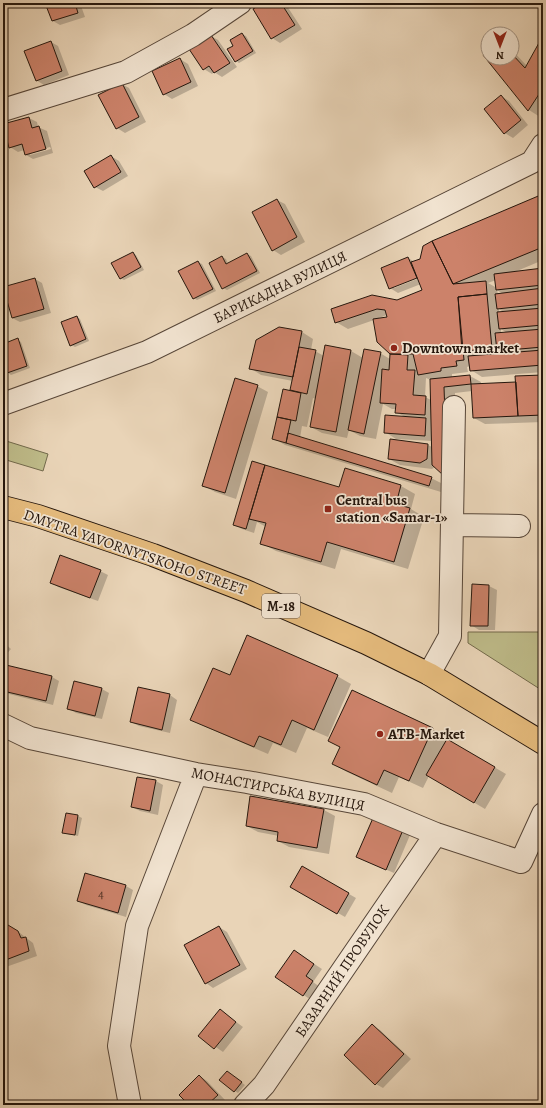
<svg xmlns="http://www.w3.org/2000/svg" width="546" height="1108" font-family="Alegreya,serif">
  <rect width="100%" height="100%" fill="#e9d4b7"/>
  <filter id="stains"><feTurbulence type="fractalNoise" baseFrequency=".005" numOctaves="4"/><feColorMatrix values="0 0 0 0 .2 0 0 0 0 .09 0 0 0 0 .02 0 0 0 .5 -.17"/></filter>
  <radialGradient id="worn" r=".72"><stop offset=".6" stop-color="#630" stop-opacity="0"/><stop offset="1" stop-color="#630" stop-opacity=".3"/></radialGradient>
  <!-- green -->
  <path fill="#bebb89" stroke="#72694b" d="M3 440 48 454 43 471 3 459Z
    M468 632H543V691L468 643Z"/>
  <!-- shadow -->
  <path fill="#0003" fill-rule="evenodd" d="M46 3H80L85 17 60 25 53 21Z
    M199 3H213L206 7Z
    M265 3H285L302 29 280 43 272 38Z
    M313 3H324L319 7Z
    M242 34 246 36 256 53 239 63 236 61 234 46Z
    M211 36 218 40 237 67 222 77 214 72 212 74 204 69Z
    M51 42 58 46 69 75 44 85 36 80Z
    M543 44V112L540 117 529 110 484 55 488 51V58H512V50L527 66Z
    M180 59 188 64 198 86 172 99 164 94Z
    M3 77 6 89 3 90Z
    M122 84 129 88 146 122 125 133 117 128Z
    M501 96 509 101 528 125 513 138 505 133Z
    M29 118 37 122 38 127 47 131 53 153 33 159 26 155 24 150 18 152 10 147ZM50 147 51 149 30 155V153Z
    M111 156 119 161 128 176 103 191 95 187Z
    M543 195V260L517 271 543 269V372L482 377 471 370 470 366 467 367 468 372 452 374V378L470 376 481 382V385L517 383 543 376V422L485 424 474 418 472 391 455 393 458 478 435 467 432 469 400 465 389 459 428 445 432 447V441L396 439 385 432 405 417 396 412V409H392L383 404 376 439 360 436 349 430 347 438 322 433 311 427 316 399 313 398 307 427 302 426 300 438 431 478 443 484 441 492 285 445 273 438 284 390 291 391 293 381 261 375 250 368 302 332 313 339 311 350 315 351 324 356 326 347 351 351 363 358 380 353 390 359 391 353 374 320 348 329 336 322 423 291 421 284 398 293 390 288 408 258 415 262ZM421 276 422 277 394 288V286ZM496 280 497 288 488 283ZM497 290 503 294H498ZM499 309 505 313H499ZM387 315 388 318 379 319V318ZM501 329 507 333 501 334ZM426 378 431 380V400L425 397Z
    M277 200 285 204 305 242 281 255 273 250Z
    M133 253 136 255 144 270 124 280 120 278Z
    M247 254 251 256 260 273 227 290 223 288 222 257 226 259 228 264Z
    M198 262 202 264 216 291 197 300 194 298Z
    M35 279 42 283 51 313 20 322 12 318Z
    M77 317 80 319 89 341 75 347 71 345Z
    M17 340 21 342 30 368 11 375 7 372 3 360V345Z
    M257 386 268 392 236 499 215 492 204 486Z
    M252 462 340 488 346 469 401 486 415 494 411 509 424 517 408 569 341 549 335 569 276 551 261 543 266 527 257 522 254 533 242 529 234 525Z
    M100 571 108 575 98 601 58 587 51 582Z
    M473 585 489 586 497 590 495 630H479L471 625Z
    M3 642 11 649 3 658Z
    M230 676H337L351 684 328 737 307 728 296 753 273 743 268 754 206 727 192 719Z
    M52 677 59 681 53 705 9 694 3 691V681Z
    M138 688 170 695 177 700 170 733 139 726 131 722Z
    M102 689 109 693 102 719 76 713 68 708Z
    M432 729 447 737 446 739 506 774 485 809 429 776 423 788 399 777 392 793 347 772 333 764Z
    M156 781 163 785 158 815 140 811 132 807Z
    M324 810 335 816 329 854 289 847 278 841 279 836 258 832 247 826Z
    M67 814 78 816 82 818 78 836 67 834 63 832Z
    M403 831 410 835 394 873 357 857Z
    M302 867 356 898 345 917 291 886Z
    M85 874 126 886 133 890 126 917 86 905 78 901Z
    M3 926 16 930 33 943 37 956 3 968Z
    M219 927 227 932 247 969 213 988 206 983Z
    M302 956 322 969 313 982 320 987 311 1000 277 977Z
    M220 1010 243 1027 223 1052 200 1036Z
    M372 1026 380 1030 411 1059 383 1088 376 1084Z
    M230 1074 245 1085 238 1093 235 1091Z
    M200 1076 207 1081 225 1100 219 1105H190Z"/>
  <!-- building -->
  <path fill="#cc826a" stroke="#26170d" d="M45 3H75L78 13 52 21Z
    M263 3H281L295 25 271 39 253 9Z
    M242 33 253 51 235 62 227 49 233 46 230 40Z
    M211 35 230 63 214 73 209 66 203 70 189 49Z
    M51 41 62 71 36 81 24 51Z
    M540 41 543 43V88L528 111 483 55 488 50V58H512V54L525 68Z
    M180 58 191 82 163 95 152 71Z
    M122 83 139 117 116 129 98 95Z
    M501 95 521 120 504 134 484 109Z
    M29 117 32 128 39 126 46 149 25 155 22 144 9 148 3 124Z
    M111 155 121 172 94 188 84 171Z
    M543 194V247L453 284 432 241Z
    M277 199 297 237 272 251 252 212Z
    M432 241 453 284 486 281 487 294 458 297 464 360 456 361 457 366 441 368V371L418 375 413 354H390L377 342 373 319 387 317 385 310 377 309 335 323 331 309 372 295 397 300 422 290 411 262 420 259 423 246Z
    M133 252 141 267 120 279 111 263Z
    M247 253 257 271 222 289 209 263 222 256 226 264Z
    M408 257 417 278 389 289 381 268Z
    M198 261 213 289 193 299 178 271Z
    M543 268V285L496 290 494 274Z
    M35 278 44 309 12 318 3 287Z
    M543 288V304L497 309 495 294Z
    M487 294 492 349 462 351 458 297Z
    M543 308V325L499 329 497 312Z
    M77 316 86 339 70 346 61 322Z
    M279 327 302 331 293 377 249 369 256 340Z
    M543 329V347L497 351 495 333Z
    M18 338 27 366 7 373 3 363V344Z
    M325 345 351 350 336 432 310 427Z
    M299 347 316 350 307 394 290 390Z
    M364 349 381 352 364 434 348 430Z
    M543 350V365L470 371 468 356Z
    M390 354 408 355 407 370H415L413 395 426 396 425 415 395 413 396 404 380 403 382 369 389 370Z
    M470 375 471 384 444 387 447 472 443 475 432 465 430 379Z
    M543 375V415L518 416 515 376Z
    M235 378 258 385 225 493 202 486Z
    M516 382 518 416 473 418 471 384Z
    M283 389 301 393 296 421 277 417Z
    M385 415 426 418 425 436 384 433Z
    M277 417 291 420 286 443 272 439Z
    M288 433 432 477 429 486 286 443Z
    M390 439 428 444 427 459 420 463 388 459Z
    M252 461 265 465 246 529 233 525Z
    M265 465 339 487 345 468 401 485 396 504 410 508 394 562 327 542 321 562 260 544 266 523 249 519Z
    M60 555 101 570 90 598 50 583Z
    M472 584 489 585 488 626H470Z
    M247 635 338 675 314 730 292 720 281 745 259 736 254 747 190 720 213 668 230 675Z
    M6 665 52 676 46 701 3 691V677Z
    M74 681 102 688 95 716 67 709Z
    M138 687 170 694 162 730 130 722Z
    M352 690 433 728 409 781 384 770 377 785 332 764 340 747 328 741Z
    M447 739 495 767 474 803 426 775Z
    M137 777 156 780 150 811 131 807Z
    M250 796 324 809 317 848 277 841 278 832 246 826Z
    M66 813 78 815 75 835 62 833Z
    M373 818 403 830 386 870 356 857Z
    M302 866 349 893 337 914 290 887Z
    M85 873 126 885 118 913 77 901Z
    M3 925H8L18 931 21 938 26 937 29 951 3 961Z
    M219 926 240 965 205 984 184 945Z
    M294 950 314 964 306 976 313 981 303 996 275 977Z
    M220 1009 236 1022 214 1049 198 1036Z
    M372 1024 404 1054 375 1085 344 1055Z
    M227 1071 242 1082 234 1092 219 1080Z
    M199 1075 218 1095 207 1105H189L179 1095Z"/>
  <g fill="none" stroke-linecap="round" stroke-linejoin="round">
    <defs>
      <path id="minor" d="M3 110 126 72 193 35 240 3
        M3 404 147 352 532 162 543 145
        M452 525 519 526
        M429 674 450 636 454 407
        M3 725 30 738 196 774 247 782 364 804 436 834 521 862 543 814
        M130 1105 119 1046 137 926 196 774
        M245 1105 264 1085 436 834"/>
      <path id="highway" d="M3 507 38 516 153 555 246 591 366 643 429 674 543 743"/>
    </defs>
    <!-- minor casing -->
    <use href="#minor" stroke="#574638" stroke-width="24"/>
    <!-- highway casing -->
    <use href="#highway" stroke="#26170d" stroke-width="24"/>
    <!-- minor -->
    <use href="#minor" stroke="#f1e3d0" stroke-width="22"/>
    <!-- highway -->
    <use href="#highway" stroke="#e4ba7c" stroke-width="22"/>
  </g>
  <!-- markers -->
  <g fill="#8f2418" stroke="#f1e3d0" stroke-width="1.5">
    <circle cx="394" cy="348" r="4"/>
    <rect x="324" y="505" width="8" height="8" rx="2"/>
    <circle cx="380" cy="734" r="4"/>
  </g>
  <g text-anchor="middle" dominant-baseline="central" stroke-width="3.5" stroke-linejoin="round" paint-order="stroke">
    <!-- number labels -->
    <g font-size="13" fill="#503224">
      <text x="101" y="893">4</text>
    </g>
    <!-- shield labels -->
    <rect fill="#f1e3d0" stroke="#635448" stroke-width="1" x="262" y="594" width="38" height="24" rx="3"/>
    <g font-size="14" font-weight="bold" fill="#26170d">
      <text x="281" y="606">М-18</text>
    </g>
    <!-- street labels -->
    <g font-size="15" fill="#26170d" stroke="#f1e3d0">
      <text transform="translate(280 287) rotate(-26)">БАРИКАДНА ВУЛИЦЯ</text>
      <text transform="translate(135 552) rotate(19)">DMYTRA YAVORNYTSKOHO STREET</text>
      <text transform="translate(278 789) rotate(11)">МОНАСТИРСЬКА ВУЛИЦЯ</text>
      <text transform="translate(342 971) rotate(-56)">БАЗАРНИЙ ПРОВУЛОК</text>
    </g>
    <!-- poi labels -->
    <g font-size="15" font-weight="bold" fill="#26170d" stroke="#f1e3d0" text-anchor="start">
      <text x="402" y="348">Downtown market</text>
      <text x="336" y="500">Central bus<tspan x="336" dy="17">station «Samar-1»</tspan></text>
      <text x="388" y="734">ATB-Market</text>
    </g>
  </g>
  <!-- margin -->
  <rect width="546" height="1108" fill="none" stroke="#e9d4b7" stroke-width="16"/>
  <rect x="4" y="4" width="538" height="1100" fill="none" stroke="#26170d" stroke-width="2"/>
  <rect x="8" y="8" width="530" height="1092" fill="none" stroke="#26170d"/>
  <!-- north arrow -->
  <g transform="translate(500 46) rotate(180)"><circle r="19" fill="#f1e3d0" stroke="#a09182"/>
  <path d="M0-3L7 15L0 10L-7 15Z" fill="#8f2418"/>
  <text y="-6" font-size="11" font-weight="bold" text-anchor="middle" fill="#26170d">N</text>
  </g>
  <rect width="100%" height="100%" filter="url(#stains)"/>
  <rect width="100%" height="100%" fill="url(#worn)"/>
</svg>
